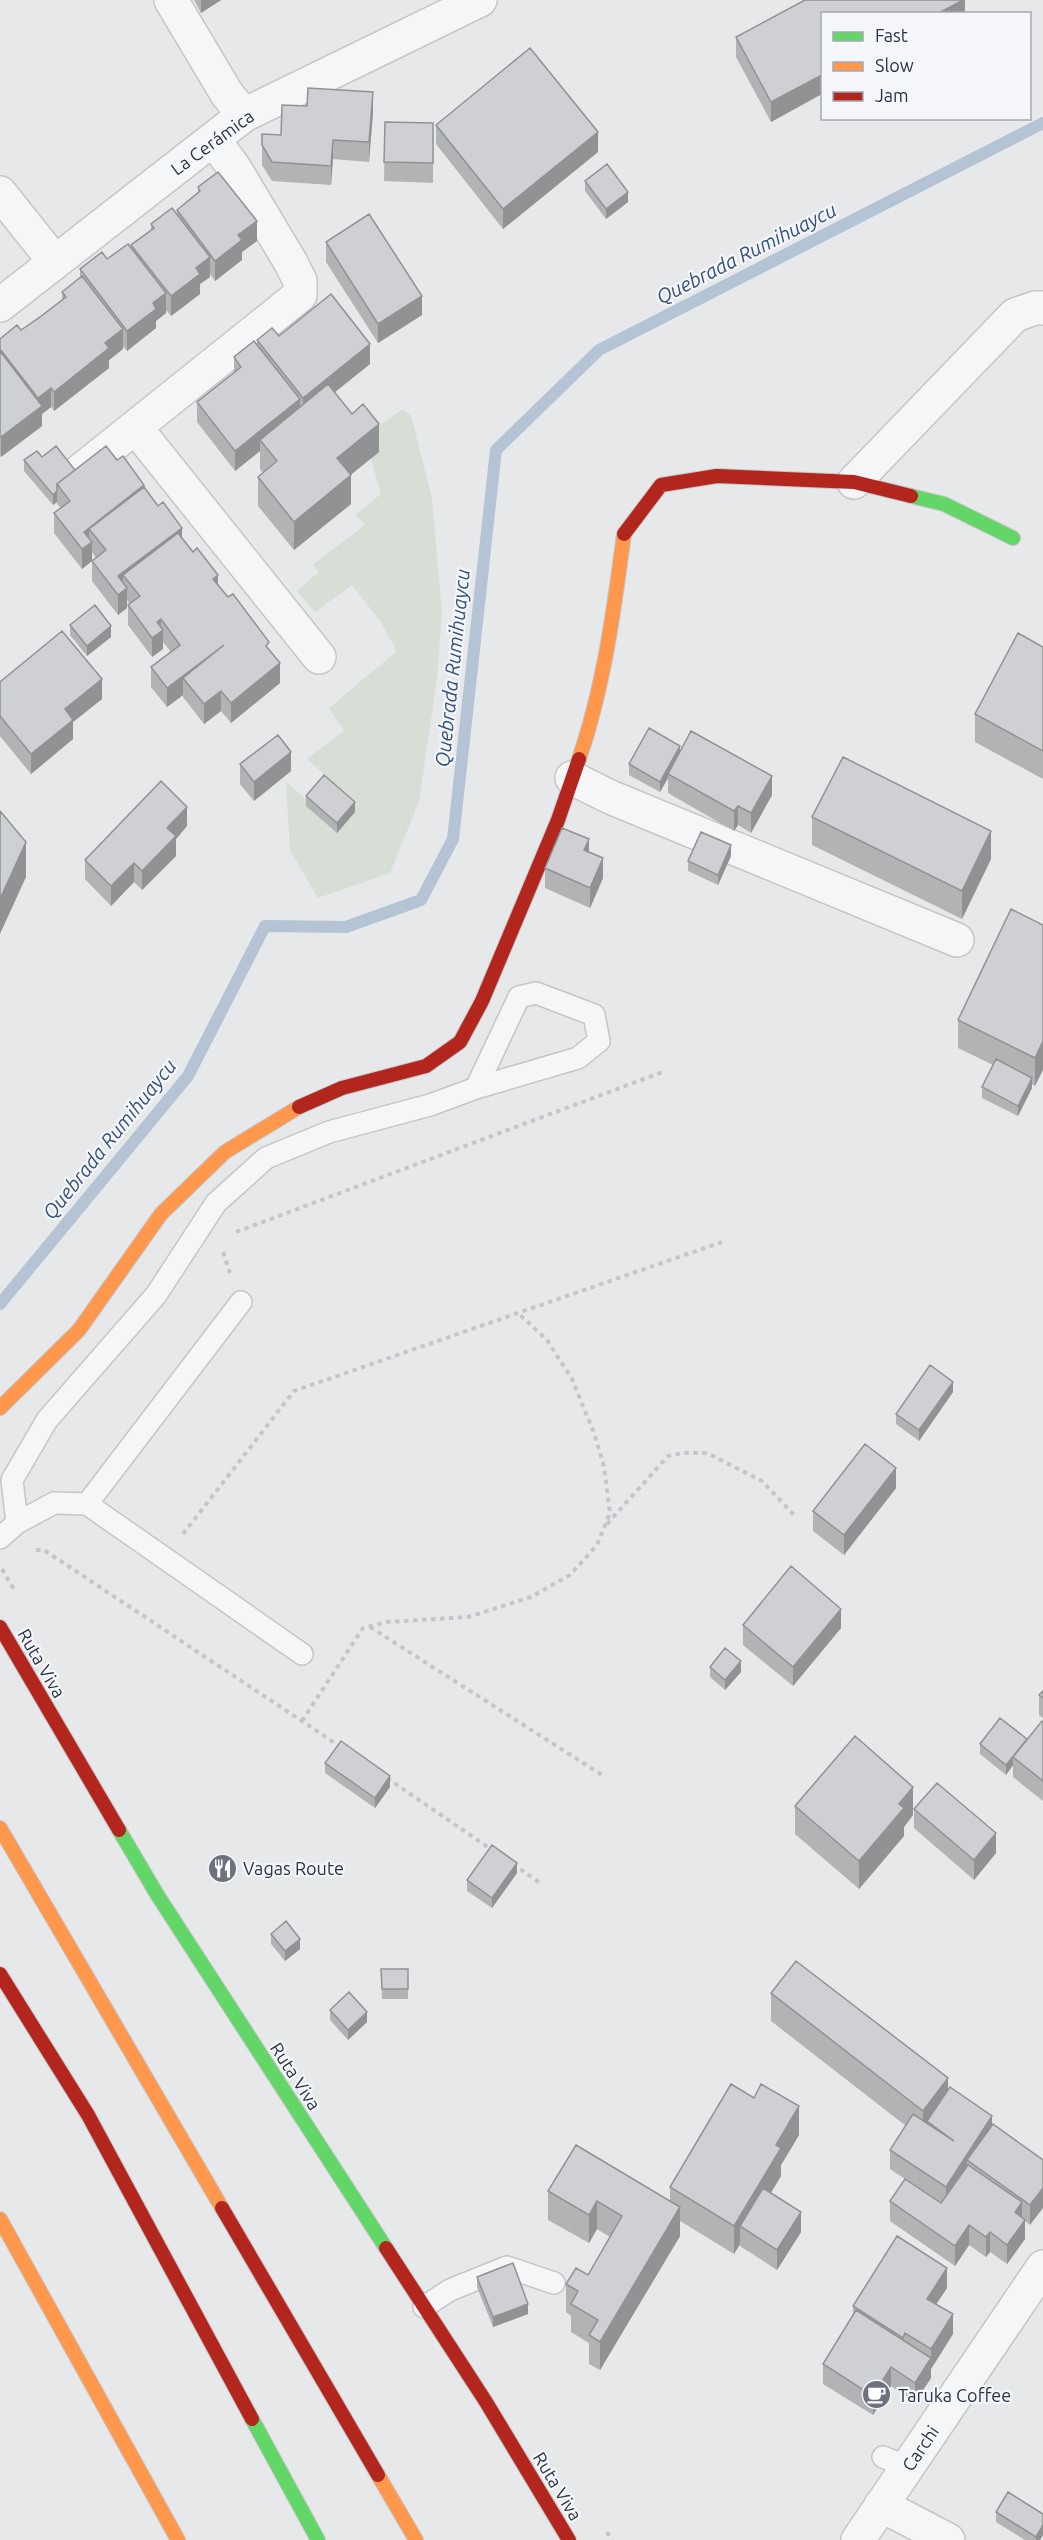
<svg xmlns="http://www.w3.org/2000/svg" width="1043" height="2540" font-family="Ubuntu,sans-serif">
  <rect width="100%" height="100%" fill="#e6e8ea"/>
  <!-- green -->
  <path fill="#d6ded6" d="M403 409 411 416 432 498 442 614 437 678 419 801 390 873 318 898 290 850 286 782 332 822 352 799 307 759 344 731 329 708 397 651 380 621 352 585 315 612 297 591 319 572 313 565 365 525 356 515 381 494 364 436Z"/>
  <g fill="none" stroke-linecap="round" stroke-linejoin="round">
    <!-- stream -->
    <path stroke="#b4c4d5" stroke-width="12" d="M0 1304 188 1076 265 926 346 927 421 900 453 839 496 450 599 350 1043 123"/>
    <defs>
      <path id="lane" d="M87 1504 241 1302
        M17 1523 12 1480 47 1420 156 1295 216 1203 266 1158 329 1132 430 1105 476 1088 519 997 536 993 594 1015 599 1041 578 1058 476 1088
        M0 1538 17 1523 54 1503 87 1504 302 1654
        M424 2307 450 2290 507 2267 554 2283
        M883 2457 907 2467"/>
      <path id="street" d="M171 0 227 94 244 115
        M0 193 55 262
        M0 305 244 115 480 0
        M135 427 319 657
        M74 476 300 295V281L291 263 235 169 213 139
        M854 482 1015 315 1035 308H1043
        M572 778 610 797 957 940
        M881 2505 948 2540
        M858 2540 1043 2267"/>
      <path id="fast" d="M911 496 944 504 1013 538
        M119 1830 158 1896 386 2248
        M252 2419 318 2540"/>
      <path id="slow" d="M579 759C604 686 614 610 624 534
        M0 1408 79 1330 161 1214 225 1152 299 1107
        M0 1828 222 2208
        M0 2219 178 2540
        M378 2475 416 2540"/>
      <path id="jam" d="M624 534 661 485 717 476 854 482 911 496
        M299 1107 342 1088 426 1066 460 1042 482 1001 558 820 579 759
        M0 1627 119 1830
        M0 1974 88 2115 252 2419
        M222 2208 378 2475
        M386 2248 486 2402 569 2540"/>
    </defs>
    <!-- lane casing -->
    <use href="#lane" stroke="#c4c6c8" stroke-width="24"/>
    <!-- street casing -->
    <use href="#street" stroke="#c4c6c8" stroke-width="36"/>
    <!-- fast casing -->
    <use href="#fast" stroke="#c4c6c8" stroke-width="16"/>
    <!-- slow casing -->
    <use href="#slow" stroke="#c4c6c8" stroke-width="16"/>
    <!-- jam casing -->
    <use href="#jam" stroke="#c4c6c8" stroke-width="16"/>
    <!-- path -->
    <path stroke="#c5c6ca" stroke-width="4" stroke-dasharray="4.5 4.5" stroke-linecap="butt" d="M236 1232 665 1071
      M223 1252 230 1273
      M607 1524 668 1456 683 1453H707L762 1481 795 1516
      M183 1534 294 1391 722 1242
      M36 1550H44L341 1747
      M2 1569 15 1591
      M370 1627 602 1775
      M302 1721 363 1628 387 1622 468 1617 531 1597 570 1575 597 1545 610 1513 604 1466 594 1433 572 1379 547 1340 518 1313
      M387 1778 492 1850
      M513 1864 540 1883
      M607 2532 612 2540"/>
    <!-- lane -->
    <use href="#lane" stroke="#f5f6f7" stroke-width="21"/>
    <!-- street -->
    <use href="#street" stroke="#f5f6f7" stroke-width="33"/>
    <!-- fast -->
    <use href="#fast" stroke="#63d668" stroke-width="14"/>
    <!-- slow -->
    <use href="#slow" stroke="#ff974d" stroke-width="14"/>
    <!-- jam -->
    <use href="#jam" stroke="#b3261e" stroke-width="14"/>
  </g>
  <!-- wall -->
  <path fill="#b1b3b5" d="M194 0H221L201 13Z
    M965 0V14L771 122 736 57V37Z
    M373 112 369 162 333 159 331 185 272 181 262 165V145L281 135Z
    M385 122 433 123V183L384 181Z
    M436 125 598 152 503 229 436 144Z
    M585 181 628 202 606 219 585 191Z
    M198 187 257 241 242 252V260L215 281 210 274V277L200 284V294L171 316 166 310V313L156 321V328L127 351 123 346V349L109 360V368L54 411 51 407 42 414V426L1 457 0 455V339L21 330 62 300V292L80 277V269L107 259 131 248V245L151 231V224L177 214V210L198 194Z
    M326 242 422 315 378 343 326 262Z
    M279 336 370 364 334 392 379 452 350 475 351 504 294 550 258 506V477L263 473 260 469V451L235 471 197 422V402L234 373V357L257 344V340Z
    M42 457 75 470 117 460 144 488 182 538 269 650 280 683 231 723 221 711 204 724 183 697V695L167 707 151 687V667L171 652 163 642V649L152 657 128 625V605L130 604 127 600V608L118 615 92 581V561L96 558 92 552V561L82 569 54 533V513L61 508 57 504V502L53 505 24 471V460Z
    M70 625 111 637 87 656 70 635Z
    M1043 647V779L975 742V714Z
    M0 682 102 699 73 722V739L31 774 0 736Z
    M680 752 772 795 751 833 738 825 734 831 668 793V778L660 792 629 775V764Z
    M240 764 291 771 254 801 240 784Z
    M306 796 355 812 337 833 306 806Z
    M812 817 991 859 962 919 812 845Z
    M187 826 176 839V856L142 890 134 882 111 906 85 879V860Z
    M589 852 603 878 590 908 545 888V868Z
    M731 856 718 885 688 871V861Z
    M1043 925 1035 1086 1032 1084V1088L1018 1116 982 1098V1087L993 1065 958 1048V1020Z
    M953 1392 919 1441 896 1424V1414Z
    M896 1488 844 1555 813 1531V1511Z
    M743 1625 841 1628 793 1686 743 1645Z
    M710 1667 741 1672 725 1690 710 1677Z
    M1043 1691V1718L1039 1715V1695Z
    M1043 1722V1801L1013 1777V1765L1006 1775 980 1754V1744L1027 1740Z
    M325 1763 390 1787 375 1808 325 1773Z
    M795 1806 913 1815 904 1827V1836L859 1889 795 1834Z
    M914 1809 996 1853 974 1880 914 1828Z
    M517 1873 492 1908 467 1891V1880Z
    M271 1934 300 1949 285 1961 271 1944Z
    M381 1969H408V1999H382Z
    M771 1993 948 2090 992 2125 1043 2160 1030 2225 1025 2221V2239L1007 2264 990 2252 986 2257 969 2245 955 2266 890 2221V2201L905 2179 890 2169V2150L906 2126 771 2021Z
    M330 2010 367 2022 348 2040 330 2020Z
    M799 2135 781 2165V2176L770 2193 801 2232 777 2270 740 2246V2244L734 2254 680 2221V2236L600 2370 589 2364V2343L571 2332V2316L566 2312V2284L588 2275 610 2237 597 2229 589 2243 548 2220V2191L670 2201V2187Z
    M477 2277 528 2314 493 2327 477 2287Z
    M947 2288 936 2304 953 2334 931 2369V2378L915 2402 891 2386 873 2415 823 2384V2364L853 2316V2306Z
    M996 2512 1043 2535 1040 2540H1025L996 2522Z"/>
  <!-- shaded-wall -->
  <path fill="#909294" d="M201 0H221L201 13Z
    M963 0H965V14H937Z
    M822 75V94L771 122V102Z
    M373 92V112L369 162V142Z
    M598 132V152L503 229V209Z
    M333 140V159L331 185V166Z
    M628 192V202L606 219V209Z
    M257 221V241L242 252V260L215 281V261L238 235Z
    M210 257V277L200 284V294L171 316V296L196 268Z
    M166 293V313L156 321V328L127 351V331L153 303Z
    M422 296V315L378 343V324Z
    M123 329V349L109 360V368L54 411V392L105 343Z
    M370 344V364L303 418V398Z
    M51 388V407L42 414V426L1 457V437L38 410V398Z
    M300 399V418L260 440V451L235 471V451Z
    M379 424V452L337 486V458Z
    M351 475V504L294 550V522Z
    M144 485V505L89 529V543L92 542V561L82 569V549L84 532Z
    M57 491V502L53 505V495Z
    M182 528V547L123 575V591L127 588V608L118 615V576Z
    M218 575V595L213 579Z
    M161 619V632L163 630V649L152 657V638L157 622Z
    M111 626V637L87 656V646Z
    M224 645 183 678V695L167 707V688Z
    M280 663V683L231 723V703Z
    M102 679V699L73 722V739L31 774V754L65 709Z
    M221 691V711L204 724V704Z
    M680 746V756L668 774V778L660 792V782Z
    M291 752V771L254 801V782Z
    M772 776V795L751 833V813Z
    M355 802V812L337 833V823Z
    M738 806V825L734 831V811Z
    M187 807V826L176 839V856L142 890V871L167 828Z
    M991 831V859L962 919V891Z
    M589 839V859L584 850Z
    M26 842V877L0 934V899Z
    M731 845V856L718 885V875Z
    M603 858V878L590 908V888Z
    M134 863V882L111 906V886Z
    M1043 1041V1070L1035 1086V1058Z
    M1032 1078V1088L1018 1116V1106Z
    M953 1382V1392L919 1441V1430Z
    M896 1468V1488L844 1555V1535Z
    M841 1609V1628L793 1686V1667Z
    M741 1661V1672L725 1690V1680Z
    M1027 1739 1013 1757V1765L1006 1775V1765Z
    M390 1776V1787L375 1808V1798Z
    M913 1787V1815L904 1827V1836L859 1889V1861L899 1804Z
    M996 1833V1853L974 1880V1860Z
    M517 1863V1873L492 1908V1898Z
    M300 1939V1949L285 1961V1951Z
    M367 2012V2022L348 2040V2030Z
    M948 2078V2106L927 2121V2134L923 2139V2111Z
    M799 2106V2135L781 2165V2176L748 2231 740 2226V2244L734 2254V2226L776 2145Z
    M992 2116V2136L967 2160V2174L946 2207V2187Z
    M1043 2188V2208L1030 2225V2205Z
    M597 2201V2229L589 2243V2215Z
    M1022 2202V2222L1015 2212Z
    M680 2207V2236L600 2370V2342Z
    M801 2212V2232L777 2270V2250Z
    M1025 2220V2239L1007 2264V2245Z
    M969 2225V2245L955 2266V2246Z
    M990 2232V2252L986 2257V2237Z
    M947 2268V2288L927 2318V2299Z
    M528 2304V2314L493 2327V2317Z
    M953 2314V2334L931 2369V2378L915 2402V2383L931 2358V2349Z
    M891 2367V2386L873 2415V2396Z
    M1043 2525V2535L1040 2540H1036V2537Z"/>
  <!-- building -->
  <path fill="#ced0d3" stroke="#909294" stroke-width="1.5" d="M805 0H963L937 14H822V75L771 102 736 37Z
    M530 48 598 132 503 209 436 125Z
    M308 88 373 92 369 142 333 140 331 166 272 162 262 145V134L281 135 282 105 307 106Z
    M385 122 433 123V163L384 162Z
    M607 164 628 192 606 209 585 181Z
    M218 172 257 221 238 235 242 240 215 261 177 210 200 191 198 187Z
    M172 208 210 257 196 268 200 274 171 296 131 245 154 228 151 224Z
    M369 214 422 296 378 324 326 242Z
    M128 244 166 293 153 303 156 309 127 331 80 269 102 252 107 259Z
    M82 276 123 329 105 343 109 348 54 392 51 388 38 398 0 349V339L17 325 21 330 40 317 66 297 62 292Z
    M331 294 370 344 303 398 257 340 272 328 279 336Z
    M254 341 300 399 235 451 197 402 241 367 234 357Z
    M0 351 42 406 1 437 0 436Z
    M328 384 352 414 363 404 379 424 337 458 351 475 294 522 258 477 277 461 260 440Z
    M56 446 75 470 57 484V491L53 495 24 460 37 451 42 457Z
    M106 446 117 460 123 456 144 485 84 532 92 542 82 549 54 513 70 501 57 484Z
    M144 487 158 506 163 502 182 528 118 576 127 588 118 595 92 561 106 550 89 529Z
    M178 533 193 552 197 548 218 575 213 579 228 597 233 594 269 642 266 646 280 663 231 703 221 691 204 704 183 678 224 645 167 688 151 667 180 645 161 619 157 622 163 630 152 638 128 605 140 596 123 575Z
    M95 605 111 626 87 646 70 625Z
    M62 631 102 679 65 709 73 720 31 754 0 716V682Z
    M1018 633 1043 647V751L975 714Z
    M649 728 680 746 660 782 629 764Z
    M691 731 772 776 751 813 738 806 734 811 668 774Z
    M278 735 291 752 254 782 240 764Z
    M843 757 991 831 962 891 812 817Z
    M324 775 355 802 337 823 306 796Z
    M161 781 187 807 167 828 176 836 142 871 134 863 111 886 85 860Z
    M0 811 26 842 0 899Z
    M562 828 589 839 584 850 603 858 590 888 545 868Z
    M701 832 731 845 718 875 688 861Z
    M1011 909 1043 925V1041L1035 1058 958 1020Z
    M996 1059 1032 1078 1018 1106 982 1087Z
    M930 1365 953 1382 919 1430 896 1414Z
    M865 1444 896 1468 844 1535 813 1511Z
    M791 1566 841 1609 793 1667 743 1625Z
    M725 1648 741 1661 725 1680 710 1667Z
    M1043 1691V1698L1039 1695Z
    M1000 1718 1027 1739 1006 1765 980 1744Z
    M1042 1721 1043 1722V1781L1013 1757Z
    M855 1736 913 1787 899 1804 904 1808 859 1861 795 1806Z
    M341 1741 390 1776 375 1798 325 1763Z
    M937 1783 996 1833 974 1860 914 1809Z
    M492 1845 517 1863 492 1898 467 1880Z
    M286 1921 300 1939 285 1951 271 1934Z
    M796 1961 948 2078 923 2111 771 1993Z
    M381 1969H408V1989H382Z
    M349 1992 367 2012 348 2030 330 2010Z
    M731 2084 754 2098 761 2084 799 2106 776 2145 781 2148 734 2226 670 2187Z
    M950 2087 992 2116 946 2187 890 2150 913 2114 954 2141 927 2121Z
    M993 2124 1043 2160V2188L1030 2205 967 2160Z
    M576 2145 680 2207 600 2342 589 2335 598 2320 571 2304 578 2291 566 2284 576 2268 588 2275 622 2216 597 2201 589 2215 548 2191Z
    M968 2165 1022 2202 1015 2212 1025 2220 1007 2245 990 2232 986 2237 969 2225 955 2246 890 2201 905 2179 941 2203Z
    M763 2188 801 2212 777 2250 740 2226Z
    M897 2236 947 2268 927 2299 953 2314 931 2349 905 2333 903 2338 853 2306Z
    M513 2263 528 2304 493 2317 477 2277Z
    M856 2310 931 2358 915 2383 891 2367 873 2396 823 2364Z
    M1008 2492 1043 2514V2525L1036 2537 996 2512Z"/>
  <!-- icons -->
  <defs>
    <symbol id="restaurant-disc" viewBox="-11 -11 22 22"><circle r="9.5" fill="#6c737f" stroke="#f4f6f9"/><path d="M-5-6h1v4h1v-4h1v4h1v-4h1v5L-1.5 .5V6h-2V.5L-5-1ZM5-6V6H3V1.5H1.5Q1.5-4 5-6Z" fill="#fff"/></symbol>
    <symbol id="cafe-disc" viewBox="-11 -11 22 22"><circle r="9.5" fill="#6c737f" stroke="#f4f6f9"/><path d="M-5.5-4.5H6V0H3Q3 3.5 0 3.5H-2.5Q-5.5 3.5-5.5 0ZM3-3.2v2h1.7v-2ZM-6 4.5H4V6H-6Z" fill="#fff"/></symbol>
  </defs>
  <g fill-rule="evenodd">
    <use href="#restaurant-disc" x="206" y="1852" width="33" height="33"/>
    <use href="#cafe-disc" x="860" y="2378" width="33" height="33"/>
  </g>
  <g text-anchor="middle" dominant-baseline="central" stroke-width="4.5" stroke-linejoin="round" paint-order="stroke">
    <!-- street labels -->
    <g font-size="18" fill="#2b3445" stroke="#f4f6f9">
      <text transform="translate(212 142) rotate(-36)">La Cerámica</text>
      <text transform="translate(42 1663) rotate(60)">Ruta Viva</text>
      <text transform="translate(296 2076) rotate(57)">Ruta Viva</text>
      <text transform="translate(920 2448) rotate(-56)">Carchi</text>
      <text transform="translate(558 2486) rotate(59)">Ruta Viva</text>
    </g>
    <!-- poi labels -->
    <g font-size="18" fill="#2b3445" stroke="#f4f6f9" text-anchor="start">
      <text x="243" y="1868">Vagas Route</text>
      <text x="898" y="2395">Taruka Coffee</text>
    </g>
    <!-- water labels -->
    <g font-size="20" font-style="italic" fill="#34527a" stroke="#f4f6f9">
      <text transform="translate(746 253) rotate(-27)">Quebrada Rumihuaycu</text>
      <text transform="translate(452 668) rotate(-84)">Quebrada Rumihuaycu</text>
      <text transform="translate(109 1139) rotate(-51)">Quebrada Rumihuaycu</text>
    </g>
  </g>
  <!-- legend -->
  <rect x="821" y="12" width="210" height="108" fill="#f4f6f9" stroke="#a4a8b1" stroke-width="1.5"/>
  <rect x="833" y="32" width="30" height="9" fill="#63d668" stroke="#a4a8b1" stroke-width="1.5"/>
  <text x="875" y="42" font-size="18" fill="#2b3445">Fast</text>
  <rect x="833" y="62" width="30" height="9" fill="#ff974d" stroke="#a4a8b1" stroke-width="1.5"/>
  <text x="875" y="72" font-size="18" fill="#2b3445">Slow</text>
  <rect x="833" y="92" width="30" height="9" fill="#b3261e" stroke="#a4a8b1" stroke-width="1.5"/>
  <text x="875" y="102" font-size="18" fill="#2b3445">Jam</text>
</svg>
